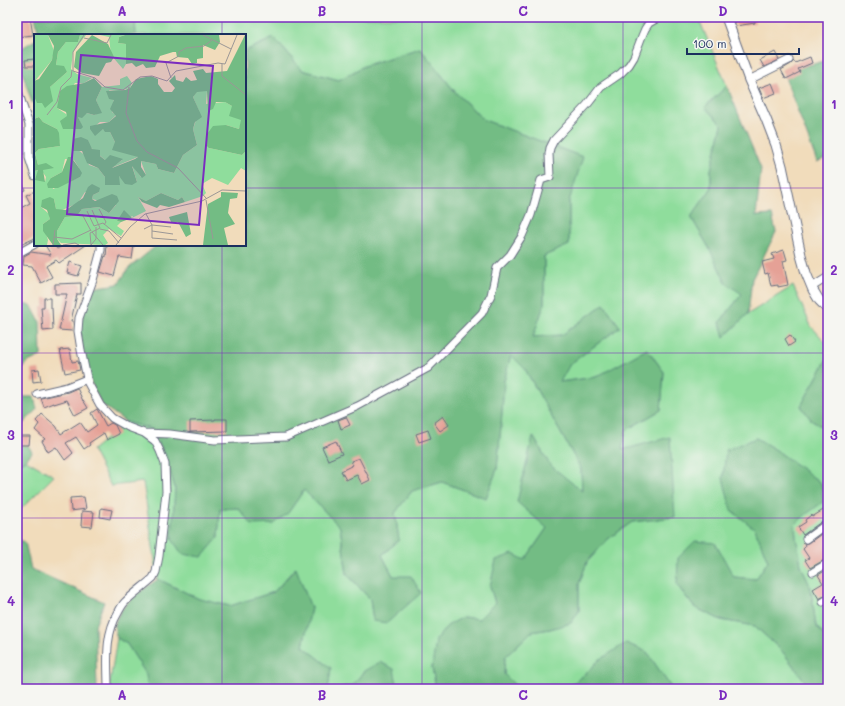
<svg xmlns="http://www.w3.org/2000/svg" width="845" height="706" font-family="Mali,sans-serif">
  <rect width="100%" height="100%" fill="#f6f6f2"/>
  <filter id="ink" filterUnits="userSpaceOnUse"><feTurbulence type="fractalNoise" baseFrequency=".025" numOctaves="2"/><feDisplacementMap in="SourceGraphic" scale="8" xChannelSelector="R" yChannelSelector="G"/><feConvolveMatrix kernelMatrix="1 2 1 2 8 2 1 2 1" color-interpolation-filters="sRGB"/></filter>
  <filter id="wash" filterUnits="userSpaceOnUse"><feTurbulence type="fractalNoise" baseFrequency=".012" numOctaves="4" result="noise"/><feDisplacementMap in="SourceGraphic" scale="16" xChannelSelector="R" yChannelSelector="G"/><feGaussianBlur stdDeviation="0.9" result="paint"/><feColorMatrix in="noise" values="0 0 0 0 0 0 0 0 0 0 0 0 0 0 0 0 0 1.4 0 .05"/><feComposite in="paint" operator="in"/></filter>
  <g filter="url(#wash)">
    <rect width="100%" height="100%" fill="#f1dcbb"/>
    <!-- green -->
    <path fill="#8fdd9c" stroke="#55867d" d="M140 17H190L203 20 212 17H698L727 86 705 107 722 125 711 170V189L691 217 708 246 742 294 720 322 724 337 748 314 793 286 811 326 828 345V357L801 406 812 421 828 430V640L816 626 811 590 807 578 801 566 799 552 796 538 795 525 805 515 821 483 776 450 756 438 731 510 755 528 768 561 756 579 733 577 715 543 677 585 694 607 721 620 755 626 782 651 811 689H672L647 652 599 660 583 676 565 689H515L516 686 504 674 505 657 531 632 550 629 571 623 579 611V584L587 562 608 539 632 522 674 517 622 450 626 430 661 410 664 372 648 350 596 377 559 382 570 364 620 327 604 304 562 335 533 337 544 305V256L569 245V201L582 157 484 120 456 93 420 48 364 66 339 80 302 70 274 38 245 51V35H136L135 20Z
      M511 354 525 369 581 469 582 492 549 465 533 436 547 528 525 560 490 586 495 603 479 619 463 618 432 667 436 689H398L393 669 364 671 353 685 335 689H328L331 668 303 646 311 608 295 568 274 592 230 606 199 599 158 579 143 482 111 486 92 450 126 422 151 429 165 454 175 488 172 539 202 556 218 538 220 509 238 508 288 513 304 490 340 527 347 574 370 599 373 621 393 576 382 555 399 540 395 513 412 491 442 482 486 498 497 469 501 426 504 381Z
      M26 460 54 476 17 513V464Z
      M117 638 127 644 146 674 148 689H109Z"/>
    <!-- forest -->
    <path fill="#73bc84" stroke="#477671" d="M35 17H140L135 20 136 35H39Z
      M274 38 302 70 339 80 364 66 420 48 456 93 484 120 583 157 569 201V245L544 256V305L533 337 562 335 604 304 620 327 570 364 560 382 596 377 647 349 664 372 661 410 626 430 622 450 670 437 675 517 632 522 608 539 587 562 579 584V611L571 623 550 629 531 632 505 657 504 674 516 686 515 689H436L432 667 436 640 447 626 463 617 479 619 495 603 490 586 496 560 513 554 525 560 547 528 517 502 533 436 550 465 582 491 581 469 525 369 511 355 504 381 501 426 497 469 486 498 442 482 412 491 395 513 399 540 382 555 393 576H411L421 593 387 623 373 621 370 599 347 574 340 527 304 490 288 513 274 524 252 525 238 508 220 509 218 538 202 557 182 554 172 539 175 488 165 454 151 429 126 422 101 404 85 369 79 327 92 288 118 284 129 268 156 246V245H245V51Z
      M35 40V102L32 103 17 55V51Z
      M828 60V157L817 162 783 72Z
      M727 86 761 169 756 216 772 215 776 232 752 279 748 314 724 337 720 322 742 294 726 283 708 246 691 217 711 189V170L722 125 705 107Z
      M17 304 31 305 40 322 41 356 28 362 18 373 21 397H34L37 409 18 429 32 452 26 460 17 464Z
      M828 357V430L812 421 801 406Z
      M756 438 776 450 821 483 823 502 805 515 795 525 796 538 799 552 801 566 807 578 811 590 816 626 828 640V689H811L782 651 755 626 721 620 694 607 677 585 678 558 695 541 715 543 734 577 756 579 768 561 755 529 731 510 723 478 726 450Z
      M17 539 25 542 31 569 104 602 95 626 97 689H17Z
      M296 568 311 608 303 646 331 668 328 689H148L146 674 127 644 117 638C116 634 114 629 115 625 118 605 143 590 158 579L199 599 230 606 274 592Z
      M626 643 647 652 672 689H565L583 676 599 660Z
      M380 662 394 669 398 689H335L353 685 364 671Z"/>
    <g id="blocks">
      <!-- building -->
      <path fill="#e5a196" d="M17 17H30L33 35 17 37Z
        M732 17H754L755 23 736 26Z
        M775 52 779 60 764 67 760 60Z
        M810 57 812 63 798 69 800 72 786 79 781 70 791 64 794 61 795 63Z
        M35 59V66H26L25 60Z
        M772 83 776 93 763 98 759 88Z
        M17 169 25 190 17 193Z
        M35 191V238L20 245 19 244 17 245V210L30 203 26 195Z
        M45 245H54L57 249 64 245H86L59 263 56 260 46 266 52 277 41 283 32 266 23 265 24 256 31 252 51 255Z
        M107 245H134L132 259 119 257 114 276 100 272 105 256 106 257Z
        M784 250 787 260 783 261 788 285 778 287V285L771 286 768 273 765 274 762 262 774 259 772 254Z
        M70 262 82 266 78 276 67 273Z
        M81 283V294H77L71 321H73L72 331 59 330 67 294H55V284Z
        M44 298H50V307H52L53 330 43 331 41 307H44Z
        M790 335 795 342 789 346 785 339Z
        M70 349 72 362 78 361 80 370 65 373 60 350Z
        M39 369 41 381 33 382 32 370Z
        M77 388 83 401V400L88 408 75 415 67 400 54 404V403L44 407 41 398 68 392Z
        M97 409 106 426 111 423 115 425 119 434 107 440 104 433 89 443 90 445 84 449 76 437 66 443 73 453 65 460 56 447 48 452 42 441 45 439 35 430 39 424 36 421 42 414 56 426 61 434 80 422 87 432 97 425 91 413Z
        M443 416 449 425 440 431 434 423Z
        M346 417 350 425 341 429 338 420Z
        M215 419H227V431L190 432V421L215 420Z
        M428 430 431 438 419 442 416 434Z
        M17 436H30L29 445H17Z
        M336 441 342 454 328 460 322 447Z
        M359 458 370 480 362 484 357 475 346 480 341 471 353 465 351 461Z
        M84 497 86 509 71 511 70 498Z
        M828 507V518L825 519 803 535 798 527 806 522 805 520 811 515 812 517Z
        M101 508 112 510 110 519 100 517Z
        M82 511 94 512 92 527 81 526Z
        M828 529V558L810 568 805 560 809 558 803 549 806 546 805 544 809 543Z
        M828 569V594L819 599 813 589 823 583 818 575Z"/>
    </g>
  </g>
  <g filter="url(#ink)">
    <use href="#blocks" fill-opacity="0" stroke="#666c7f" stroke-width="1"/>
    <g fill="none" stroke-linecap="round" stroke-linejoin="round">
      <defs>
        <path id="street" d="M749 80 789 60
          M17 88 29 125V158L35 176
          M101 245V250L93 280 79 318 78 331 81 350 88 383 100 405 112 418 128 427 144 433 155 441 160 451 165 464 166 492 159 556 156 572 153 578C144 586 133 594 125 602 122 605 120 609 118 613 104 636 108 663 108 689
          M17 254 35 244
          M812 287 828 277
          M37 394 67 387 87 379
          M144 433 170 434 215 440 286 437 358 406 428 368 482 313 491 295 497 268 510 255 522 236 531 215 541 180 550 177 549 154 550 148 554 140 587 105 601 87 620 74 629 65 634 57 642 36 645 29 649 23 660 17
          M806 539 828 523
          M813 572 828 563
          M823 602 828 599"/>
        <path id="secondary" d="M726 17 749 80 766 119 776 145 782 166 801 255 806 273 813 290 819 300 828 309"/>
      </defs>
      <!-- street casing -->
      <use href="#street" stroke="#666c7f" stroke-width="9"/>
      <!-- secondary casing -->
      <use href="#secondary" stroke="#666c7f" stroke-width="11"/>
      <!-- street -->
      <use href="#street" stroke="#fff" stroke-width="7"/>
      <!-- secondary -->
      <use href="#secondary" stroke="#fff" stroke-width="9"/>
    </g>
  </g>
  <!-- grid -->
  <path fill="none" stroke="#7b2cbf" stroke-width="1" stroke-opacity="0.55" d="M222 17V35M422 17V689M623 17V689M17 188H35M245 188H828M222 245V689M17 353H828M17 518H828"/>
  <!-- overview -->
  <g transform="translate(34 34)">
    <rect width="212" height="212" fill="#f1dcbb"/>
    <path d="M0 1H14L20 17 18 26 1 47ZM46 1H52L39 18 37 35 43 40 58 44 50 49H41L23 74 47 90 44 83 53 79 60 81 67 78 62 66 68 53 86 51V45L93 42 98 49 96 54 85 57 75 56 80 65 78 78 82 81 75 88H66L61 92 65 97 69 95 76 98 81 108 104 123 77 134 88 126H71L55 112 54 106 44 116 52 122 55 131 64 134 71 143 84 142 103 148 98 131 107 143 112 141 107 127 122 130 124 135 140 139 149 121 163 111 159 95 165 77 159 63 163 57H173L172 70 191 68 198 72 208 86 205 95 192 91 175 114 208 121 212 117V137L207 134 194 151 178 144 168 150 172 159 169 162 151 168 148 163 144 166 127 159 112 167 104 163 112 177 98 184 99 182 83 187 87 188 83 192 90 197 87 202 75 195 69 201 74 209 71 211 27 209 23 205V197L31 183 43 182 48 175 65 173 75 179 82 171 58 165 59 161 65 158H51L44 169 26 177 22 175 20 165 7 173 15 180 16 185 9 190 14 206 13 211H1L0 137 4 136 11 148 12 143 4 131 1 119 5 115 26 112 23 95 9 88 5 83 0 85V62L2 64 16 58V53L33 38 22 31 24 18 32 8H44ZM31 125 40 126 45 134 46 143 19 155 17 144 28 138ZM66 1H91L85 3 84 9 92 10V30L89 35 77 21 75 3Z" fill="#8fdd9c" fill-rule="evenodd"/>
    <path d="M14 1H46L44 8H32L24 18 22 31 30 32 33 38 16 53 19 67 11 74 8 69H3L0 62V47L5 45 18 26 20 12ZM58 1 74 10 80 23 77 28 72 29 65 42 48 39 40 33 42 18ZM91 1H185L186 8 181 16 169 11V24L163 25V29L158 30 154 24 143 23 142 18H139L126 22 121 33 112 34 109 30 102 33 98 29 92 30V10L84 9 85 3ZM211 1 212 117 208 121 175 114 172 111 173 100 179 92 192 91 205 95 207 86 195 82 198 72 191 68H182L179 75 174 77 173 57 163 58 159 63 168 83 161 88 159 95 163 111 149 121 140 139 124 135 122 130 107 127V133L112 141 108 144 98 132 103 148 98 151 91 150 85 142 86 151H71V143L64 134 53 129 48 117H39V105L47 103 54 106 58 115 66 116V122L71 126 76 121 89 125 78 134 101 125 104 123 78 116 81 108 76 98H71L69 95 61 102 56 95V92L75 88 82 82 76 75 80 66 75 65 72 57 91 56 96 54 102 45 117 42 124 45V50L130 58H138L141 54 135 47 141 41 142 46 149 48 152 43 157 47 163 46 159 37 169 35 172 39 193 37ZM60 44 68 53 62 66 68 79 60 81 53 79 48 84 44 83 49 93 47 95H29L26 87 33 82 32 78 23 74 26 57 33 52 50 49ZM5 83 9 88 23 95 25 99 26 112 5 115 1 119 4 131 12 129 20 134 9 136 11 148 1 146 4 136 0 137V85ZM34 123H37L45 134 48 139 46 143 24 154H14L13 150 17 144 28 138ZM58 150 66 154 65 158 59 161 58 165 61 167 78 160 83 162 85 167 75 179 65 173 48 175 43 182 31 183 23 197V205L27 211H19L9 197V190L16 185 13 176 7 173 8 166 16 163 20 165 22 175 32 176 49 164 54 153ZM187 158 204 159 203 164 196 165 194 179 201 190 190 194 194 211H169L174 170 187 163ZM127 159 144 166 148 163 151 168 135 173 126 171 123 174 108 168 104 163 112 167ZM90 176 98 184 87 188 83 187ZM153 178 157 200 152 203 144 188H137L135 183Z" fill="#73bc84"/>
    <path fill="none" stroke="#9b9796" stroke-width="1" d="M50 1 39 18V37L61 44 71 53 89 56 106 43 118 42 133 47 142 37 184 29 191 30 203 1M169 1 197 15M50 4 73 9 77 1M188 30V42L212 61M137 44 132 29 145 22V18L152 14 170 12 178 6M95 53 92 79 103 107 113 118 144 134 173 165M13 81 23 68 27 53 37 43 38 36M172 166 179 205M65 175 72 188 70 191M53 177 60 192 69 189 87 204M48 180 57 197M112 180 118 191 137 193M66 195 75 197 85 209M110 195 118 191V204L143 206M118 197 139 200M58 198 69 211M20 203 38 205 57 196M19 211 21 196M29 211 41 209 45 211M57 211 56 199 66 194 58 176M57 211 62 205V193M82 211 96 193 111 180 168 167 188 156 212 157"/>
    <path fill="#7b2cbf" fill-opacity="0.15" stroke="#7b2cbf" stroke-width="2" d="M47 21 179 32 165 191 33 180Z"/>
    <rect width="212" height="212" fill="none" stroke="#1b2f5e" stroke-width="2"/>
  </g>
  <!-- margin -->
  <rect width="845" height="706" fill="none" stroke="#f6f6f2" stroke-width="44"/>
  <!-- scale -->
  <path d="M687 48v6h112v-6" fill="none" stroke="#1b2f5e" stroke-width="2"/>
  <text x="693" y="48" font-size="12" fill="#1b2f5e" stroke="#f6f6f2" stroke-width="3" paint-order="stroke">100 m</text>
  <rect x="22" y="22" width="801" height="662" fill="none" stroke="#7b2cbf" stroke-width="1.5"/>
  <g font-size="13" text-anchor="middle" font-weight="bold" fill="#7b2cbf">
    <text x="122" y="16">A</text>
    <text x="322" y="16">B</text>
    <text x="523" y="16">C</text>
    <text x="723" y="16">D</text>
    <text x="11" y="109">1</text>
    <text x="834" y="109">1</text>
    <text x="11" y="275">2</text>
    <text x="834" y="275">2</text>
    <text x="11" y="440">3</text>
    <text x="834" y="440">3</text>
    <text x="11" y="606">4</text>
    <text x="834" y="606">4</text>
    <text x="122" y="700">A</text>
    <text x="322" y="700">B</text>
    <text x="523" y="700">C</text>
    <text x="723" y="700">D</text>
  </g>
</svg>
